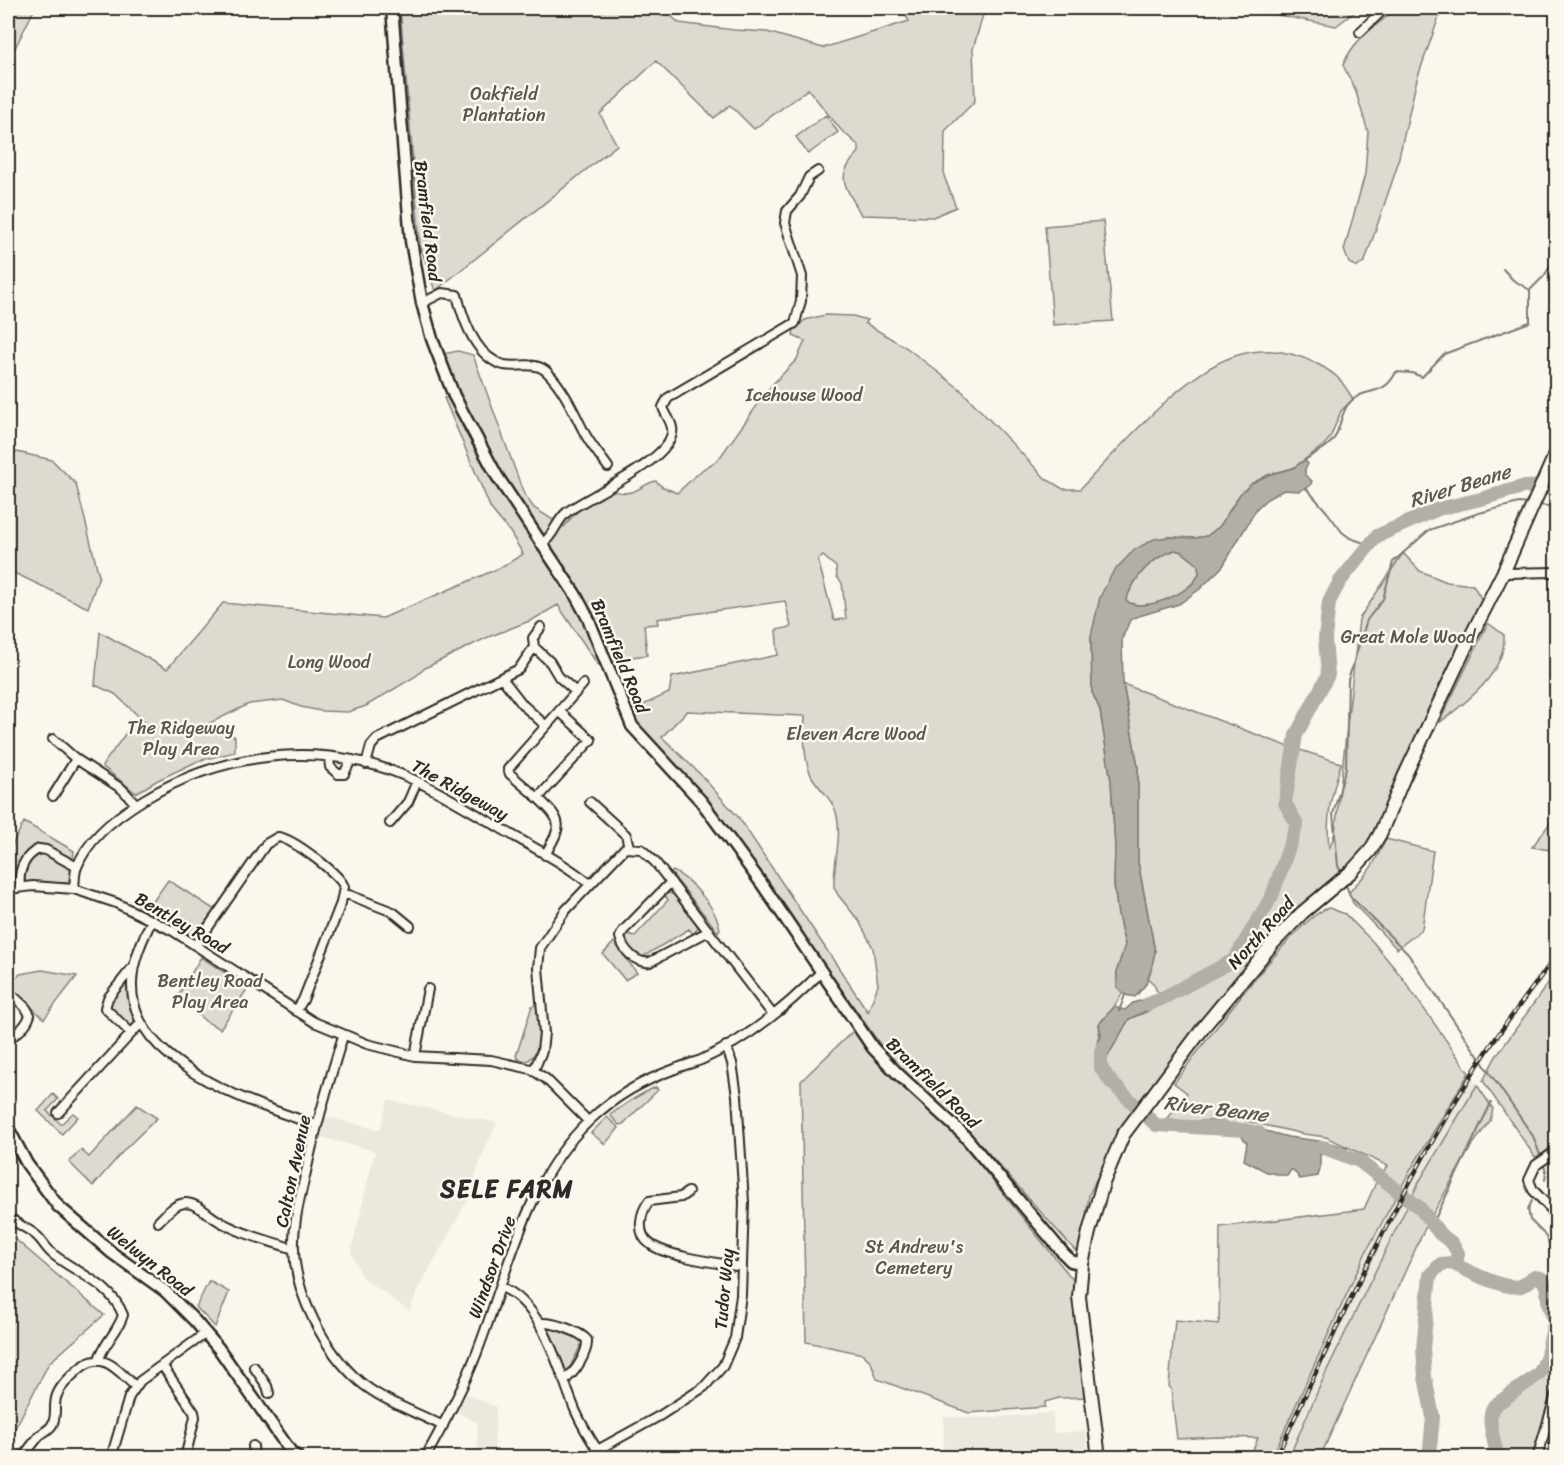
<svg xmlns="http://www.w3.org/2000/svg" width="1564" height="1465" font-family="Sriracha,sans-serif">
  <rect width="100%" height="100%" fill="#fbf7ec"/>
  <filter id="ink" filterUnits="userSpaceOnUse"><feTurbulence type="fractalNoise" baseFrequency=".0167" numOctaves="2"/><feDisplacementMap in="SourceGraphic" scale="12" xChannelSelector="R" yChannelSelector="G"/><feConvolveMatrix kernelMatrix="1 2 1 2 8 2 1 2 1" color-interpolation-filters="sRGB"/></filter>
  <g filter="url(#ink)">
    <!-- built -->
    <path fill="#ebe8de" d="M1457 1055 1493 1109 1490 1121 1471 1147 1426 1226 1320 1457 1250 1458 1379 1176 1388 1166Z
      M388 1100 497 1123 481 1158 470 1196 421 1284 409 1311 362 1277 351 1252 375 1151 321 1137 326 1117 380 1130Z
      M467 1394 496 1407 494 1457H478L477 1422 456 1412Z
      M1053 1413 1054 1433 1086 1431 1088 1457 943 1458 944 1417 980 1418Z"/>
    <!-- green -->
    <path fill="#dddad0" stroke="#84827e" stroke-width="1.5" fill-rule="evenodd" d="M8 8H35L8 62Z
      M400 8H662L679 23 734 30 767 32 823 48 909 21 901 8H985L973 49 975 101 945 131 944 176 956 207 933 217 861 215C846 185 833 179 859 152V146L841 130 808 89 754 129 730 105 714 118 656 61 600 114 617 145 435 291 420 245Z
      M1240 8H1360L1336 26Z
      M1396 8H1442L1417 79 1396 170 1365 261 1357 267 1349 263 1344 250 1365 174 1368 132 1356 92 1343 65C1356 35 1375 29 1396 8Z
      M826 115 838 132 808 154 796 137Z
      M1103 221 1113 321 1053 325 1045 226Z
      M825 315 853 316 867 320 865 323 907 348 960 389 1046 479 1063 489H1080C1119 449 1181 375 1232 357 1252 350 1272 349 1291 354 1307 358 1329 368 1340 380 1345 386 1349 393 1353 399L1341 411 1330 438 1324 445 1293 468 1268 475 1240 494 1220 526 1207 536 1195 538 1168 537 1091 636 1092 692 1100 710 1111 781 1115 847 1114 885 1118 915 1125 945 1117 970V987L1123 992 1114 1007 1099 1024C1102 1040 1095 1044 1095 1057 1095 1074 1107 1083 1118 1093L1117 1087 1120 1085 1104 1063 1129 1019 1146 1012 1231 966 1238 959 1248 945 1277 891 1300 827 1289 802 1297 749 1341 763C1331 797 1326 813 1329 849L1335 833 1359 619 1403 553 1420 571 1447 582 1473 585 1482 600 1364 851 1354 865 1300 911 1131 1116 1109 1152 1089 1195 1080 1256 965 1127 896 1063 884 1050 712 805C688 775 647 744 630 711L669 693 672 677 778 655 776 630 791 627 785 601 657 619 658 624 644 625 647 655 624 658 613 663C591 597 546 542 509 485 483 443 462 399 443 354L458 351 473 355 524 494 534 508 564 527C574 514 591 495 608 491 615 490 623 495 631 492 640 490 647 482 656 481L661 486 677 493 703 469 718 460 771 386 797 359 805 341 793 336 794 329 805 320ZM823 556 836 567 837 577 842 583 846 619 834 620 818 560ZM687 711 805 716C804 735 803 760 812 777 819 789 832 798 836 812 843 836 833 862 834 887L838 895 859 921 873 948 878 985 868 1012 739 818 700 774 662 737Z
      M449 397 466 434 486 469 572 599 588 629 601 662 598 665 558 605 532 620 486 638 425 668 416 676 366 706 348 712 321 711 301 707 283 700 249 704 208 724 218 726 235 737V752L198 761 158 780 136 793 102 766 128 730 152 729 115 694 95 685 100 632 167 669 223 603 383 618 504 566 523 554 510 532 491 509 444 398Z
      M8 450 52 460 76 484 99 576 88 608 8 570Z
      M1175 550 1182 552 1198 564C1198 565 1199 572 1199 573 1194 593 1139 615 1126 600 1135 576 1151 558 1175 550Z
      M1488 623 1504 635C1506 673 1467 702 1439 723Z
      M1123 684 1292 748 1280 797 1292 824 1290 832 1274 881 1239 947 1230 957 1222 963 1162 994 1159 995 1153 983 1148 979 1155 952 1138 862V767Z
      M1556 815V851L1532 847Z
      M24 822 74 851 70 881 65 883 8 882V853Z
      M1386 839 1433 851 1422 929 1397 949 1353 903 1349 893C1354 885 1360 881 1366 874 1375 864 1380 851 1386 839Z
      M673 871C692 880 717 909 720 929L718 932 671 873Z
      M168 880 215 910 196 934H190L136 904 140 896 152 903Z
      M669 893 674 895 698 926 694 935 689 929 644 956 646 961 643 962 625 944 627 934 635 936 668 900 665 895Z
      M1329 908 1345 914 1373 942 1401 976 1469 1073 1411 1169 1366 1252 1272 1457H1250L1258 1438 1217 1437 1177 1439 1171 1389 1169 1386 1175 1320 1219 1324 1220 1227 1364 1209 1379 1176 1388 1166 1326 1137 1304 1134 1241 1120 1165 1122 1187 1093 1174 1083C1197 1053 1300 912 1329 908Z
      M614 942 637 973 625 980 603 954Z
      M201 957 248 988 220 1029 205 1021 178 996Z
      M42 970 77 976 44 1019 9 986 20 974Z
      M1556 972V1142L1544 1153 1535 1157 1483 1081 1495 1058Z
      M125 984 128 986 136 1019 134 1024 129 1027 109 1007 110 1003Z
      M535 1005 537 1007C538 1024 544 1052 527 1061L518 1059 516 1056 532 1006Z
      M855 1029 887 1072 953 1132 1074 1281 1086 1397 1059 1398 1045 1402V1407L969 1413 877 1379 871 1362 863 1354 806 1342 801 1081Z
      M1477 1085 1493 1109 1490 1121 1471 1147 1426 1226 1320 1457H1289L1327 1370 1419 1182Z
      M656 1087 658 1090 623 1124 619 1125 610 1115C625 1104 639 1094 656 1087Z
      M53 1094 58 1099 47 1111 61 1124 73 1113 78 1117 62 1134 38 1111Z
      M137 1105 157 1118 125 1149 93 1186 69 1162 81 1150 89 1157Z
      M607 1117 619 1128 605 1144 591 1133Z
      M8 1233 104 1315 49 1363 8 1442Z
      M209 1281 229 1292 215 1327 196 1307Z
      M547 1327 583 1340 584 1344 581 1345 568 1371 569 1373 565 1375 566 1370 550 1332 546 1329Z
      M1545 1371 1556 1373 1540 1436 1532 1457H1502L1494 1416 1496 1412 1540 1379Z"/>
    <!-- water -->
    <path fill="#b1afa7" stroke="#7b7a75" stroke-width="1.5" fill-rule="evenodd" d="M1305 460 1308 464 1305 469V475L1312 481 1310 486 1299 491 1284 490 1267 499 1257 508 1223 566 1200 589 1179 604 1139 616 1130 620 1122 639 1123 684 1138 767V862L1155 952 1151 970 1146 984 1135 997 1125 995 1117 987V970L1125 945 1118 915 1114 884 1115 847 1111 781 1100 710 1092 692 1091 636 1100 597 1113 572 1134 550 1154 539 1168 537 1195 538 1207 536 1220 526 1240 494 1252 483 1268 475 1293 468ZM1175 550 1182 552 1197 564C1198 565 1199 572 1199 573 1194 593 1139 615 1126 600 1135 576 1151 558 1175 550Z
      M1159 995 1167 1001 1129 1019 1104 1063H1097L1095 1057 1101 1035 1099 1024 1114 1007 1125 1010 1133 1003Z
      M1244 1125 1288 1137 1327 1142 1347 1148 1336 1155 1327 1152 1320 1155V1169L1318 1176 1300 1179 1293 1170H1291L1287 1176 1267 1172 1244 1160 1247 1143 1240 1134Z"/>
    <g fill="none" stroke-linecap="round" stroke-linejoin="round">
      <!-- stream -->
      <path stroke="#7b7a75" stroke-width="2" d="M1503 269 1513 280 1530 290
        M1305 460C1314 453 1330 447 1335 437 1340 427 1341 415 1347 406 1363 384 1383 400 1396 372L1412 373 1422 377 1444 354 1530 322V290L1544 276 1556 257
        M1306 488 1327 512 1342 532 1350 538 1370 545
        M1538 505 1556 507
        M1342 874 1338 866 1333 814 1346 768 1348 680 1367 620 1383 599 1393 562 1429 530 1479 513 1519 503 1530 504
        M1345 882 1350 896 1408 954 1533 1136 1546 1171 1545 1180
        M1119 1011 1125 995
        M1532 1201 1528 1209 1530 1220 1543 1233 1548 1240 1556 1279
        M1432 1225 1491 1103
        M1555 1319 1556 1309"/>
      <!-- river -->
      <path stroke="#b1afa7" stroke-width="14" d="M1148 1004 1161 999 1234 960 1272 896 1297 824 1285 803 1296 735 1328 675 1325 639 1329 602 1340 581 1377 536 1438 509 1481 499 1522 487 1556 486
        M1104 1046 1101 1052V1068L1112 1083 1156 1125 1245 1130 1259 1133
        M1322 1147 1359 1161 1420 1208 1440 1234 1452 1243 1458 1253 1457 1259 1452 1263 1441 1264 1430 1275 1423 1349 1425 1377 1433 1417 1429 1458
        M1452 1263C1466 1270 1506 1291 1521 1286 1526 1284 1530 1280 1533 1277L1541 1278C1552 1289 1543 1303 1555 1319L1546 1359 1539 1374 1494 1406C1485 1419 1496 1443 1497 1458"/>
      <defs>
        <path id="street" d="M1360 32 1385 8
          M422 303 442 293 457 295C463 319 476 358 504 365 519 368 536 360 548 373 563 388 573 410 582 428 588 442 599 454 608 467
          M542 544C554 536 556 521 567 512 592 494 667 462 672 433 674 424 665 415 663 407L668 398 795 323 801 301 802 276 785 223 787 211 800 196 809 177 818 171
          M1503 573 1556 572
          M502 678 523 705 546 726 576 692 559 677 550 662 534 647 533 638 541 627
          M576 692 583 684
          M53 739 76 759 122 789 136 804
          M329 757 330 767 338 774H344L351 760
          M366 764 371 746 377 739 519 669 534 647
          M53 796 76 759
          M538 798 510 774 508 769 546 726
          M590 802 626 835 629 847
          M390 823 408 802 417 781
          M545 855C562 825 564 822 538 798L591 740 559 711
          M671 882 623 931 620 937C623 950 636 964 650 962L709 931
          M20 887C18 871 24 856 39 849L46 850 77 867
          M8 889 33 886 74 889 116 903 173 931 314 1022 367 1044 415 1056 491 1060 531 1069 546 1079 588 1121
          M74 889C75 882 74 874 77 867 88 838 117 816 143 800 222 752 319 740 405 776 437 789 467 809 497 826 528 845 562 861 590 884
          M344 893 393 912 410 926
          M152 920C139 946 127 974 134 1003 148 1069 260 1107 317 1125
          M196 945 266 844 278 837C292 838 341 875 344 887L341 903 303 1000 296 1011
          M8 991 26 1008 30 1015C27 1025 17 1035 8 1038
          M131 1033 105 1008 108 998 132 968
          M343 1036C329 1081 316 1126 306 1172 300 1197 293 1223 294 1249 295 1295 325 1351 359 1381 382 1401 416 1412 443 1426
          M415 1056 428 989
          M534 1070 542 1051 544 1033 538 968 540 948 565 911 625 848 641 849 655 862 773 1015
          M58 1113 141 1023
          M1556 1151 1536 1165 1529 1180 1533 1190 1552 1210 1556 1225
          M688 1192 681 1197 649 1201C640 1213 636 1234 650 1244 668 1257 719 1263 742 1267
          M8 1216C17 1225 30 1229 38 1237 44 1243 47 1250 54 1255 78 1274 111 1284 123 1315 118 1332 104 1343 99 1359
          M158 1222C165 1215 174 1204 185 1203 196 1203 205 1212 214 1218 237 1233 267 1240 294 1249
          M501 1287C545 1305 559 1373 576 1412 582 1425 589 1437 597 1449
          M541 1323C553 1322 579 1331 587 1340 588 1352 575 1374 564 1380
          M162 1365 194 1412 195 1417 185 1458
          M254 1367 267 1386 269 1393
          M253 1446 254 1458
          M22 1458C28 1450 34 1442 40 1435 45 1431 51 1429 53 1423 57 1414 53 1404 57 1395 61 1385 70 1377 78 1370 102 1348 117 1370 136 1387
          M111 1458 129 1397 140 1381 206 1333
          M425 1458C444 1424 462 1391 476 1355 508 1274 524 1182 590 1120 614 1097 644 1080 675 1069 684 1065 693 1063 701 1060 746 1040 788 1006 822 971
          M583 1458 661 1415 704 1387 723 1366 735 1338 741 1295 744 1202 737 1096 732 1063 726 1046
          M1537 1458 1556 1394"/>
        <path id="secondary" d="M392 8 411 241 422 303 432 339 454 396 497 476 575 594 588 618 632 726 701 801 762 884 873 1048 898 1074 963 1134 1064 1254 1071 1261 1082 1264
          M8 1128 27 1164 58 1206 112 1253 165 1291 195 1321 219 1349 291 1452 298 1458"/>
        <path id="primary" d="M1099 1458 1079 1297 1082 1264 1089 1232 1103 1183 1123 1135 1206 1024 1274 942 1302 913 1352 871 1370 851 1380 834 1404 777 1467 644 1503 573 1556 453"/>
      </defs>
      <!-- street casing -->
      <use href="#street" stroke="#2b2b2b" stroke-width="12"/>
      <!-- secondary casing -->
      <use href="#secondary" stroke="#2b2b2b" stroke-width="15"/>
      <!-- primary casing -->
      <use href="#primary" stroke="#2b2b2b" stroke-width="16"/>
      <!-- street -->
      <use href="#street" stroke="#fbf7ec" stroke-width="8"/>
      <!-- secondary -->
      <use href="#secondary" stroke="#fbf7ec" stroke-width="10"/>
      <!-- primary -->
      <use href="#primary" stroke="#fbf7ec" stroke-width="12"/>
      <defs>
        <path id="rail" d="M1276 1458C1336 1329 1394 1200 1469 1079 1495 1036 1526 997 1556 956"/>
      </defs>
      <!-- rail casing -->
      <use href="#rail" stroke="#2b2b2b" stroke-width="4.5"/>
      <!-- rail -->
      <use href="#rail" stroke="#fbf7ec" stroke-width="2" stroke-dasharray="7" stroke-linecap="butt"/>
    </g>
  </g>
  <g text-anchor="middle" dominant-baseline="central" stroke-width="5" stroke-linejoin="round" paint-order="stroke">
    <!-- park labels -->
    <g font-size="18" fill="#585754" stroke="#fbf7ec">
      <text x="504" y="94">Oakfield<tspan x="504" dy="21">Plantation</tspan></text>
      <text x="804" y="395">Icehouse Wood</text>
      <text x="1408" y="637">Great Mole Wood</text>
      <text x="329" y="662">Long Wood</text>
      <text x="181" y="728">The Ridgeway<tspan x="181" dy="21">Play Area</tspan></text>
      <text x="856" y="734">Eleven Acre Wood</text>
      <text x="210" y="981">Bentley Road<tspan x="210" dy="21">Play Area</tspan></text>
      <text x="914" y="1247">St Andrew's<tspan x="914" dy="21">Cemetery</tspan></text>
    </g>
    <!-- street labels -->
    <g font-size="18" fill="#2b2b2b" stroke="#fbf7ec">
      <text transform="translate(428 221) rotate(83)">Bramfield Road</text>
      <text transform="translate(620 656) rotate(67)">Bramfield Road</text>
      <text transform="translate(460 790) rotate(29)">The Ridgeway</text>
      <text transform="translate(182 923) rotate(30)">Bentley Road</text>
      <text transform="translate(1261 933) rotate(-48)">North Road</text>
      <text transform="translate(933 1083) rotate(44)">Bramfield Road</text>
      <text transform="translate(293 1171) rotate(-78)">Calton Avenue</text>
      <text transform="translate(150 1261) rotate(38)">Welwyn Road</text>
      <text transform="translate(492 1267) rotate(-70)">Windsor Drive</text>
      <text transform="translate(724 1289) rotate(-85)">Tudor Way</text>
    </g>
    <!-- water labels -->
    <g font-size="20" font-style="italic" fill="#5a5956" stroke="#fbf7ec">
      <text transform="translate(1460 486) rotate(-17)">River Beane</text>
      <text transform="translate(1216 1109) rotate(7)">River Beane</text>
    </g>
    <!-- district labels -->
    <g font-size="24" font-weight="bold" letter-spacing="1.5" fill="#2b2b2b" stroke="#fbf7ec">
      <text x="507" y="1189">SELE FARM</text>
    </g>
  </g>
  <!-- margin -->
  <rect width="1564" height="1465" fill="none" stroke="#fbf7ec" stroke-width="30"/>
  <rect x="15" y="15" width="1534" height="1435" fill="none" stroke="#2b2b2b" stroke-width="2" filter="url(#ink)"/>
</svg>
